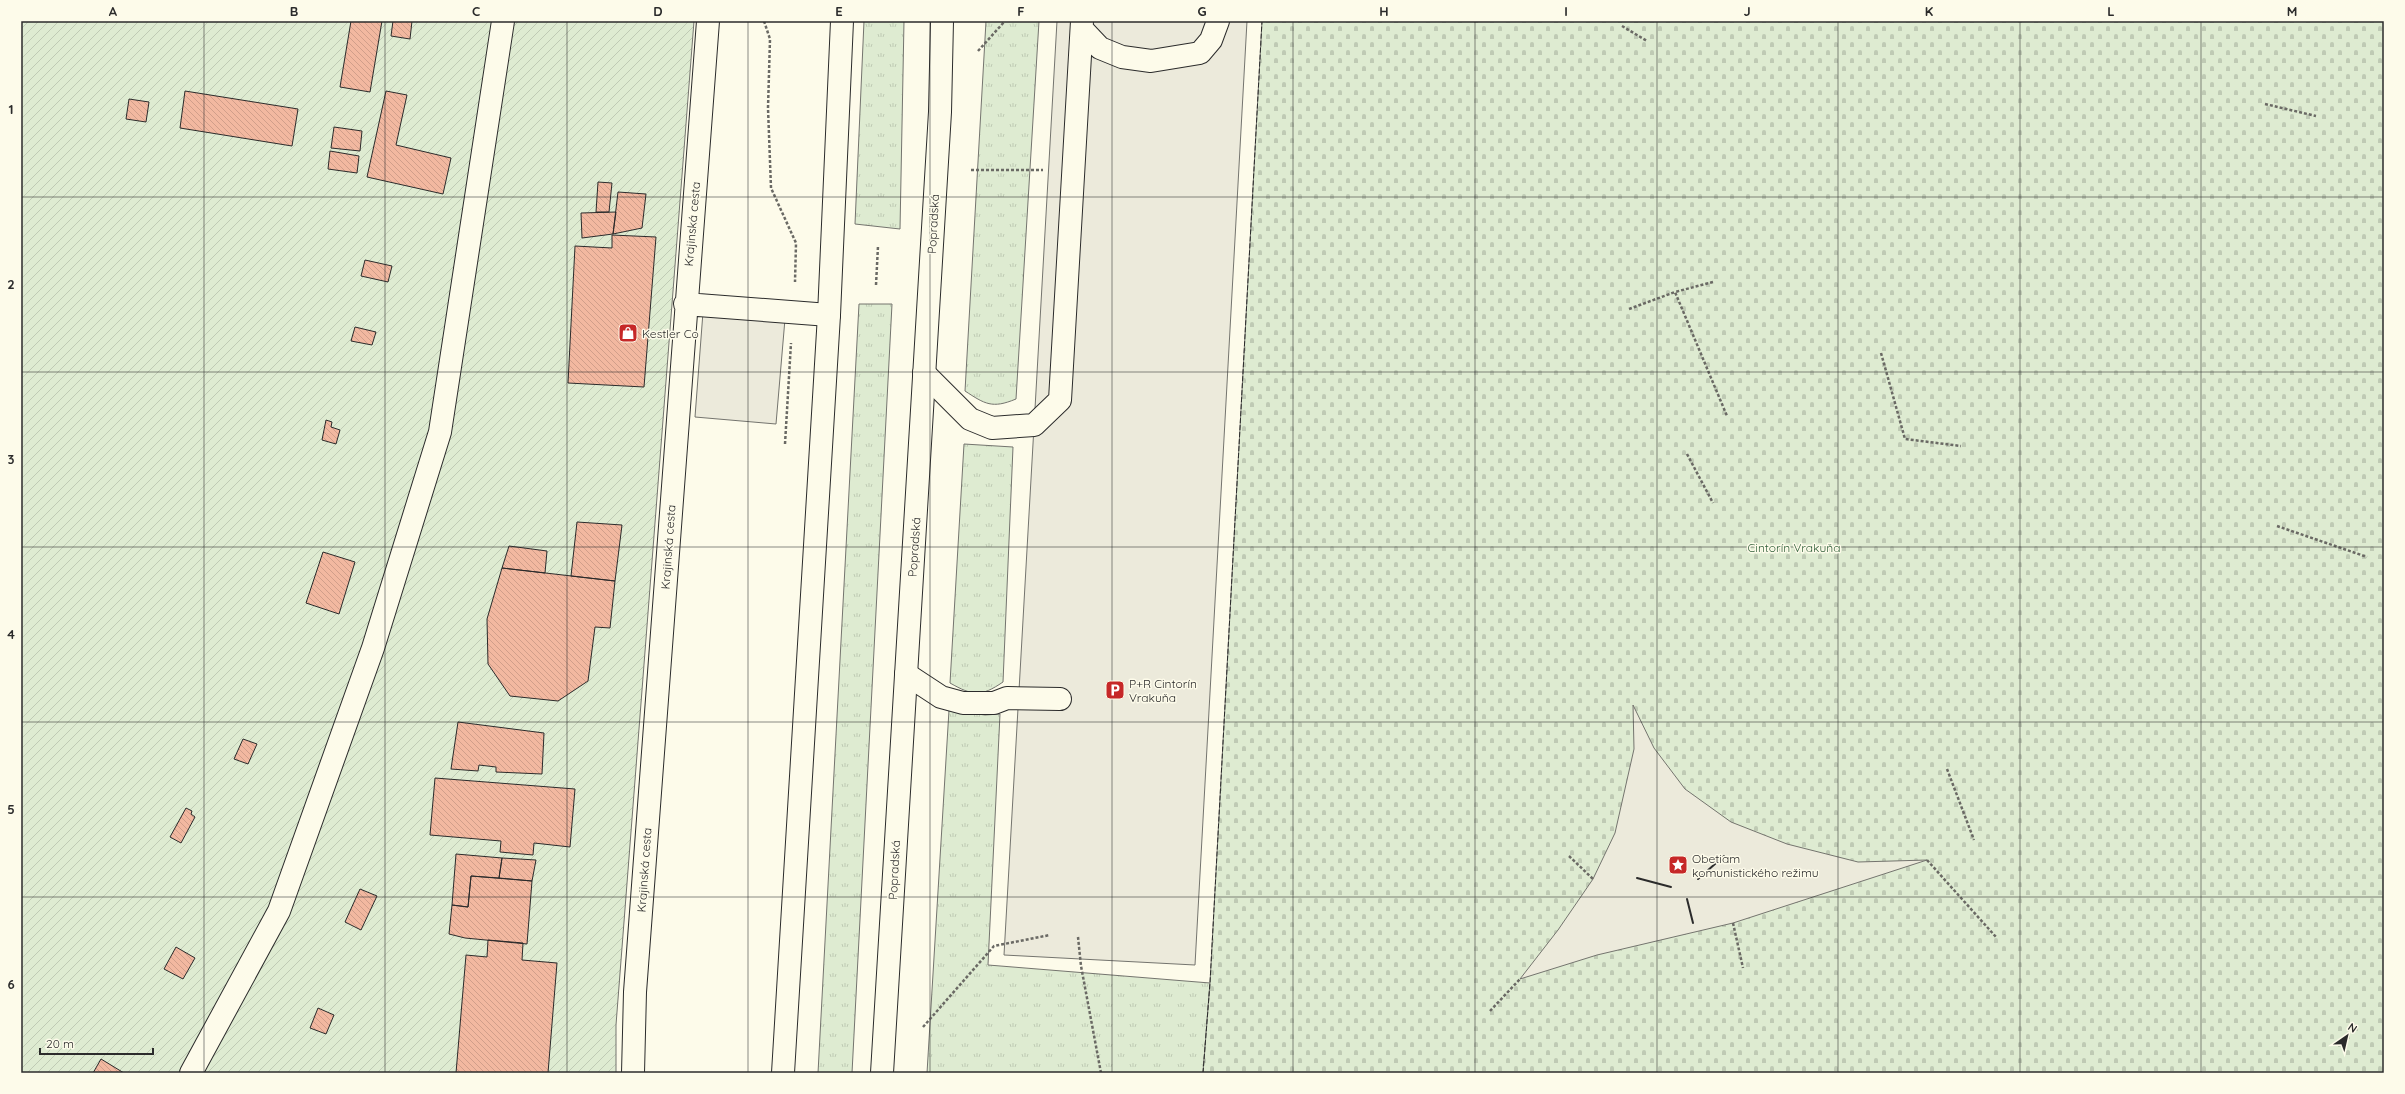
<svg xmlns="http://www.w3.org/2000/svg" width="2405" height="1094" font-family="Quicksand,sans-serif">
  <defs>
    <pattern id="grass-tufts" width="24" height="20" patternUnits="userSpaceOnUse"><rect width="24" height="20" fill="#deebd1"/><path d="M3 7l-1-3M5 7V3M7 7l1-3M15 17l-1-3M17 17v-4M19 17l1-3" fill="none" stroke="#bfcab4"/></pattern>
    <pattern id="cemetery-stones" width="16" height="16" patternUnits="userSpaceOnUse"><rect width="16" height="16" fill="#deebd1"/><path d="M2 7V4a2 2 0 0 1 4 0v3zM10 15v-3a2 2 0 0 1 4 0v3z" fill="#bfcab4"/></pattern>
    <pattern id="garden-furrows" width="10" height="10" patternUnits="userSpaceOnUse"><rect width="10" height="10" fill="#deebd1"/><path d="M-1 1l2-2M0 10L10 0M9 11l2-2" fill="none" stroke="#bfcab4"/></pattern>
    <pattern id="building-back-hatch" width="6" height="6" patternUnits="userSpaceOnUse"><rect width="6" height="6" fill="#f2b8a0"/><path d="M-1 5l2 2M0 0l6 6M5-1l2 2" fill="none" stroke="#d09e8a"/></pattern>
  </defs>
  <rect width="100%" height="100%" fill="#fdfbea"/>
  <!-- grass -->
  <path fill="url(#grass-tufts)" stroke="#74746e" d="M864 21H904L900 229 855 224Z
    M986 21H1039L1016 399C992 409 985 404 965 391Z
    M859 304H892L852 1073H818Z
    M964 444 1013 447 1003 682C981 697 973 696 950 683Z
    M949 710 985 715 1000 714 988 965 1210 983 1203 1073H927Z"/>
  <!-- cemetery -->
  <path fill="url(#cemetery-stones)" stroke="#74746e" d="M1262 21H2384V1073H1203L1210 983Z"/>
  <!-- garden -->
  <path fill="url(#garden-furrows)" stroke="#74746e" d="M21 21H694L616 1025V1073H21Z"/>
  <!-- parking -->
  <path fill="#eceadb" stroke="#74746e" d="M1057 21H1247L1195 965 1004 955Z
    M703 312 785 319 776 424 695 417Z
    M1633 705 1654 748 1685 789 1731 822 1787 844 1858 862 1927 860 1733 923 1597 955 1520 979 1558 930 1593 879 1615 833 1634 749Z"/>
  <!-- building -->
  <path fill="url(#building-back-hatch)" stroke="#2b2b2b" d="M351 21H382L370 92 340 87Z
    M393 21H412L410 39 391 36Z
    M185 91 298 109 292 146 180 128Z
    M386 91 407 95 396 145 451 158 443 194 367 177Z
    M129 99 149 102 146 122 126 119Z
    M334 127 362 131 360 151 331 148Z
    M330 151 359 156 357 173 328 169Z
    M598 182 612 183 609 212H596Z
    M618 192 646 194 642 228 613 234Z
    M616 212 613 234 582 238 581 213Z
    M612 235 656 237 644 387 568 383 575 246 612 248Z
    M365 260 392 266 388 282 361 276Z
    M355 327 376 332 372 345 351 341Z
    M326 420 332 422 331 427 340 430 336 444 322 440Z
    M577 522 622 525 615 581 571 576Z
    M509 546 547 551 545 573 502 568Z
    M323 552 355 562 339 614 306 603Z
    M502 568 615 581 610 628 595 627 588 681 558 701 510 696 488 664 487 619Z
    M458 722 544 733 542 774 496 772V767L479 765 478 771 451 769Z
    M243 739 257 744 248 764 234 759Z
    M435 778 575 789 570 847 534 843 533 855 500 852 501 841 430 835Z
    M186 808 192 811 191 814 195 817 181 843 170 837Z
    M456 854 502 858 499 878 471 876 468 907 452 905Z
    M502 858 536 860 532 881 499 878Z
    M471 876 532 881 527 944 465 938 449 934 452 905 468 907Z
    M360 889 377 896 361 930 345 922Z
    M488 940 523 943 522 960 557 963 548 1073H456L466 955 487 957Z
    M176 947 195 958 183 979 164 969Z
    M318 1008 334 1015 326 1034 310 1028Z
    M101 1059 124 1073H93Z"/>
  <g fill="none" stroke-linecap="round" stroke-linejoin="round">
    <defs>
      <path id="minor" d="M1082 29 1100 48 1122 57 1151 61 1200 53 1211 40 1218 21
        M685 304 829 315
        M924 373 970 419 992 428 1034 425 1060 400 1082 21
        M906 674 941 697 963 703H994L1007 698 1060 699
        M191 1073 279 911 373 648 440 432 503 21
        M633 1073 635 992 708 21"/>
      <path id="major" d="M783 1073 829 315 842 21
        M882 1073 940 112 942 21"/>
    </defs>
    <!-- minor casing -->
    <use href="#minor" stroke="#2b2b2b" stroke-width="24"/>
    <!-- major casing -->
    <use href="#major" stroke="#2b2b2b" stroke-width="24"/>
    <!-- path -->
    <path stroke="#6a6964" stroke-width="2.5" stroke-dasharray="3 2" stroke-linecap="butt" d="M764 21 770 39 768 108 771 188 796 243 795 282
      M1622 26 1647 41
      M978 51 1005 21
      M2265 104 2316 116
      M971 170H1043
      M1713 282 1675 292 1727 416
      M876 285 878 246
      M1629 309 1675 292
      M1881 353 1905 439 1961 446
      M785 444 791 343
      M1687 454 1713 503
      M2277 526 2367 557
      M1947 769 1974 840
      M1569 856 1593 879
      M1927 860 1996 937
      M1733 923 1743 968
      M1078 937 1081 966 1101 1073
      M1490 1011 1520 979
      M923 1027 994 946 1050 935"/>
    <!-- minor -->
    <use href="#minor" stroke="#fdfbea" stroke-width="22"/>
    <!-- major -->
    <use href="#major" stroke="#fdfbea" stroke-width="22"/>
    <!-- fence -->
    <path stroke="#2b2b2b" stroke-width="1" stroke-dasharray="5 2" stroke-linecap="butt" d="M1203 1073 1210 983 1262 21"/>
    <!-- wall -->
    <path stroke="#2b2b2b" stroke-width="2" d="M1637 878 1671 887
      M1698 879 1724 856
      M1687 899 1693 923"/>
  </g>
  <!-- grid -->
  <path fill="none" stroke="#2b2b2b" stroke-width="1" stroke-opacity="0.55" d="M204 21V1073M385 21V1073M567 21V1073M748 21V1073M930 21V1073M1112 21V1073M1293 21V1073M1475 21V1073M1657 21V1073M1838 21V1073M2020 21V1073M2201 21V1073M21 197H2384M21 372H2384M21 547H2384M21 722H2384M21 897H2384"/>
  <!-- icons -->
  <defs>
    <symbol id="shop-square" viewBox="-11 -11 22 22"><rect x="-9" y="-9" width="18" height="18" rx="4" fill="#c62828" stroke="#fdfbea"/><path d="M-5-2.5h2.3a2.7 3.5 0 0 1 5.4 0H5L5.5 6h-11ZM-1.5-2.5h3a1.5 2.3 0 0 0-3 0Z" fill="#fff"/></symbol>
    <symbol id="parking-square" viewBox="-11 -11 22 22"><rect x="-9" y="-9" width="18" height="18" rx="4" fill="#c62828" stroke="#fdfbea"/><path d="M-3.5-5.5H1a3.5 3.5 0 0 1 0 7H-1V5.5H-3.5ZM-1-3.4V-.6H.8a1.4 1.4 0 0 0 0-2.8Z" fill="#fff"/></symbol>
    <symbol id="sight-square" viewBox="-11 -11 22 22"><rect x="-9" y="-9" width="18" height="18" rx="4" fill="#c62828" stroke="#fdfbea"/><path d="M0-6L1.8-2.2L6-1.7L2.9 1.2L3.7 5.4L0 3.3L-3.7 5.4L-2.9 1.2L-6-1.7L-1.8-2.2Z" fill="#fff"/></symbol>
  </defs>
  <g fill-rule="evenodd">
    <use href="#shop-square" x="617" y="322" width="22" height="22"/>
    <use href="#parking-square" x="1104" y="679" width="22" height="22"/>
    <use href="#sight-square" x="1667" y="854" width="22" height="22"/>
  </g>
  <g text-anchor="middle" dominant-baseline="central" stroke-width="3" stroke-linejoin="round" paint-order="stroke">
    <!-- street labels -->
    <g font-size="12" fill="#2b2b2b" stroke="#fdfbea">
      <text transform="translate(692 224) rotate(-85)">Krajinská cesta</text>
      <text transform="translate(933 224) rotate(-87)">Popradská</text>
      <text transform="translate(668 547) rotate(-86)">Krajinská cesta</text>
      <text transform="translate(914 547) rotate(-86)">Popradská</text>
      <text transform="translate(644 870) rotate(-86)">Krajinská cesta</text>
      <text transform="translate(894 870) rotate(-87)">Popradská</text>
    </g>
    <!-- poi labels -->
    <g font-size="12" fill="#2b2b2b" stroke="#fdfbea" text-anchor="start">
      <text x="642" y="333">Kestler Co</text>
      <text x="1129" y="683">P+R Cintorín<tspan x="1129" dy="14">Vrakuňa</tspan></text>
      <text x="1692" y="858">Obetiam<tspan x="1692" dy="14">komunistického režimu</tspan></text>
    </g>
    <!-- park labels -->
    <g font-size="12" fill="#34623c" stroke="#fdfbea">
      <text x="1794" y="547">Cintorín Vrakuňa</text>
    </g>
  </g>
  <!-- border -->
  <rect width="2405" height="1094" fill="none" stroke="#fdfbea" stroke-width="44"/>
  <!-- north arrow -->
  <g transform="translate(2347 1036) rotate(34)" stroke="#fdfbea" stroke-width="3" paint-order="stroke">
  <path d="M0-3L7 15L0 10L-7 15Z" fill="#2b2b2b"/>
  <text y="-6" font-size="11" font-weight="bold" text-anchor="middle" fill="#2b2b2b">N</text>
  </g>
  <!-- scale -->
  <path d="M40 1048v6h113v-6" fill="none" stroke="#2b2b2b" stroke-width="2"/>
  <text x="46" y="1048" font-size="12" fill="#2b2b2b" stroke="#fdfbea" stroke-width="3" paint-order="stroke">20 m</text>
  <rect x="22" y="22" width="2361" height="1050" fill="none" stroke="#2b2b2b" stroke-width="1.5"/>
  <g font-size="13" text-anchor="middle" font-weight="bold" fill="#2b2b2b">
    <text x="113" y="16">A</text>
    <text x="294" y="16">B</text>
    <text x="476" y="16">C</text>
    <text x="658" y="16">D</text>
    <text x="839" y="16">E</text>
    <text x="1021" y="16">F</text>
    <text x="1202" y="16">G</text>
    <text x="1384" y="16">H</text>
    <text x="1566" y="16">I</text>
    <text x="1747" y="16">J</text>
    <text x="1929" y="16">K</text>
    <text x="2111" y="16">L</text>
    <text x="2292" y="16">M</text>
    <text x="11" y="114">1</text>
    <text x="11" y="289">2</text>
    <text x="11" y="464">3</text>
    <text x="11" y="639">4</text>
    <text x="11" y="814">5</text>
    <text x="11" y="989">6</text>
  </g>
</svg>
